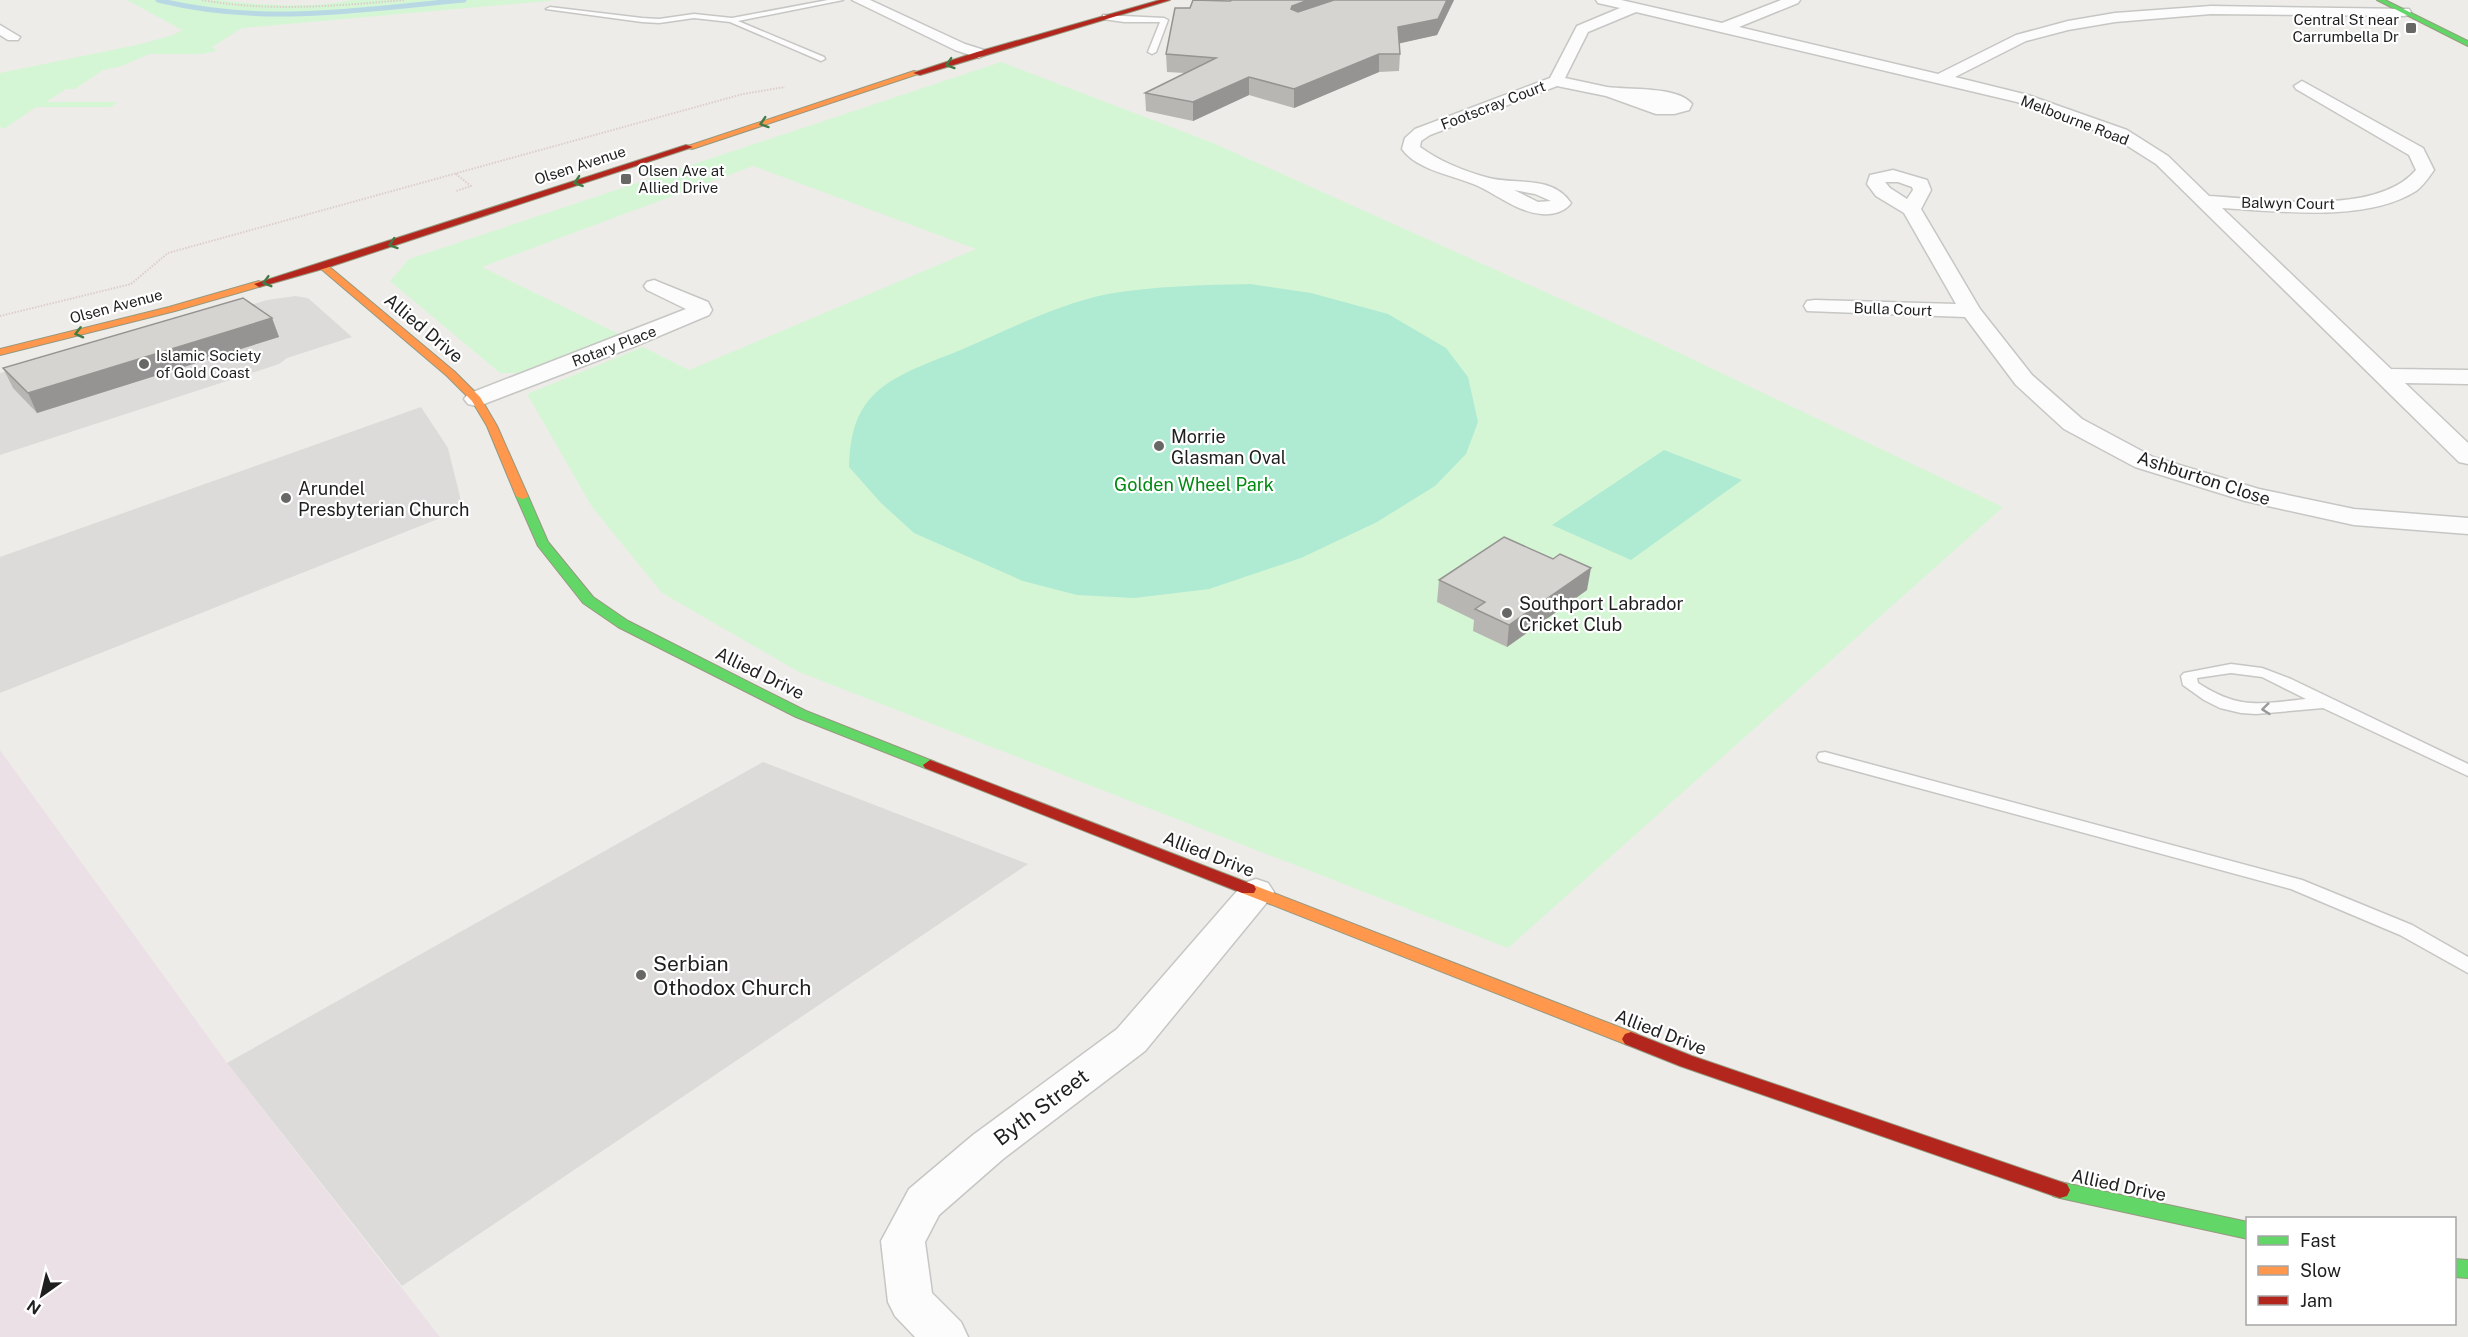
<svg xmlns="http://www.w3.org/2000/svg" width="2468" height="1337" font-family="'Public Sans',sans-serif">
  <rect width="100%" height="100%" fill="#eeece8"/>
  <!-- industrial -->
  <path fill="#ece0e7" d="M0 750 227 1063 440 1337H0Z"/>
  <!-- religious -->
  <path fill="#dcdbd9" d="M295 296 308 298 352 337 287 358 279 364 0 455V373L160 332 267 300Z
    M421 407 448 448 463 509 0 693V557Z
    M763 762 1028 864 402 1286 227 1063Z"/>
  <!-- park -->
  <path fill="#d4f6d5" d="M127 0C157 0 189 0 219 0 264 5 307 9 352 0H558L242 28 212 47 217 51 201 54H149L122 66 103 70 75 89H66L46 102H118L111 107H36L4 129 0 127V73L141 44 173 35 182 30Z
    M1001 62 1213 143 1652 340 2003 507 1508 948 799 672 662 593 592 507 527 394 643 347 689 370 976 249 753 166 482 267 621 335 524 373H500L390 281 409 259Z"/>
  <!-- pitch -->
  <path fill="#afead3" d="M1250 284 1311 293 1388 314 1446 348 1468 377 1478 422 1466 454 1435 486 1377 522 1301 558 1209 589 1134 598 1077 595 1023 581 914 533 881 503 849 467C850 436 855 410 880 389 902 371 937 360 963 349 1010 329 1058 304 1108 294 1155 286 1203 285 1250 284Z
    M1664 450 1742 480 1631 560 1552 525Z"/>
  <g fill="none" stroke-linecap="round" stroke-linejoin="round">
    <!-- stream -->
    <path stroke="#b8d9e4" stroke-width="5" d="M158 0C263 26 358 10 464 0"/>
    <defs>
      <path id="lane" d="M828 0H843L738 21 824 57 825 59 821 61 730 22 694 18 659 23 642 22 546 9 550 7 642 18 659 19 694 14 732 18Z
        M1103 15 1164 18 1168 20 1156 52 1152 54 1148 52 1160 22H1124L1103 19Z
        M2231 664 2262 668 2291 679 2468 764V776L2323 708 2256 714 2241 713 2220 708 2204 700 2183 685 2181 676 2184 673ZM2231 673 2262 677 2306 699C2259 704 2240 710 2198 683L2197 678Z
        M1825 752 2302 880 2412 925 2468 957V973L2400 935 2291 889 1819 761 1817 757 1819 753Z"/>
      <path id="street" d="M852 0H870L965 44 984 50 987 53 979 58 955 50Z
        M1596 0H1621L1722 23 1781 0H1800L1798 3 1739 27 1938 74 2016 35 2068 21 2115 13 2211 6 2409 9 2411 12 2409 15 2404 16 2211 14 2115 22 2068 30 2026 41 1955 77 2028 95 2127 130 2168 156 2209 196C2265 199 2376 217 2416 170L2409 155 2296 89 2294 86 2302 81 2423 148 2434 170C2429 177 2423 186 2416 191 2365 223 2279 211 2222 208L2391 369 2468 370V384L2405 383 2468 443V464L2459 462 2156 164 2115 138 2017 102 1636 12 1588 32 1565 78C1579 81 1593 84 1607 87 1628 90 1678 86 1692 104L1689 110 1674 114H1656L1606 96 1557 86 1430 135 1421 141 1420 147C1439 161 1466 172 1489 178 1518 185 1552 175 1571 203 1565 212 1552 215 1542 214 1518 212 1499 196 1478 186 1454 175 1418 171 1402 149L1405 138 1415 129 1550 78 1577 26 1620 8 1598 3ZM1514 190 1535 194 1551 201 1538 202Z
        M0 25 20 37 18 40H8L0 35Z
        M1893 170 1927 180 1931 190 1921 209 1980 309 2032 375 2082 419 2153 457 2259 489 2354 509 2468 518V534L2354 525 2245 501 2135 467 2064 429 2016 385 1965 317 1807 311 1804 306 1807 301 1815 300 1956 304 1904 213 1876 196 1867 184 1870 175ZM1885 182H1898L1912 187 1913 190 1907 199 1890 188Z
        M654 280 708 302 712 310 709 315 633 347 484 404 476 406 468 404 464 399 468 394 686 309 647 290 644 286 647 282Z
        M1256 879 1268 883 1274 892 1268 901 1145 1051 1003 1159 939 1215 925 1242 932 1293 961 1322 968 1337H915L895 1316 888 1302 881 1241 909 1189 973 1135 1117 1029 1244 883Z"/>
      <path id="fast" d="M2377 0H2385L2468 41V46Z
        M522 493 528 496 548 542 593 597 628 621 806 711 935 762 937 765 935 768H925L796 717 618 627 583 603 538 546 516 496Z
        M2060 1182 2248 1222V1239L2060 1198 2053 1196 2050 1190 2053 1184Z
        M2454 1259 2468 1260V1278L2454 1277Z"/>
      <path id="slow" d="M914 71 921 73 692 149 685 147Z
        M320 264H326L455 372 480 397 497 426 528 496 526 498 522 499 516 496 487 426 472 401 447 376 320 268Z
        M259 281 264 284 262 286 175 311 0 355V349L169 307Z
        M1248 883 1637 1034 1640 1039 1637 1044 1631 1046 1625 1044 1242 893 1240 889 1242 885Z"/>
      <path id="jam" d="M1160 0H1170L920 75 913 73 977 52Z
        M686 145 693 147 326 268 259 287 254 284Z
        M930 760 1254 885 1256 889 1254 893H1242L925 768 923 765Z
        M1631 1032 1692 1056 2067 1184 2070 1190 2067 1196 2060 1198 1680 1066 1625 1044 1622 1039 1625 1034Z"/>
    </defs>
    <!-- lane casing -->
    <use href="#lane" stroke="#c6c6c4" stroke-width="3"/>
    <!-- street casing -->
    <use href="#street" stroke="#c6c6c4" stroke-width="3"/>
    <!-- fast casing -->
    <use href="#fast" stroke="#96987f" stroke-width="2"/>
    <!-- slow casing -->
    <use href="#slow" stroke="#96987f" stroke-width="2"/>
    <!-- jam casing -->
    <use href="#jam" stroke="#96987f" stroke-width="2"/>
    <!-- path -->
    <path stroke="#dccdca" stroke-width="2" stroke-dasharray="1.5 1.5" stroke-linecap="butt" d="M202 0C270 12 336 6 404 0
      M456 174 471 186 456 191
      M0 316 131 284 168 253 743 94 785 87"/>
    <!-- lane -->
    <use href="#lane" fill="#fcfcfc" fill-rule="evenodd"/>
    <!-- street -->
    <use href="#street" fill="#fcfcfc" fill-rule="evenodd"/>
    <!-- fast -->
    <use href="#fast" fill="#63d668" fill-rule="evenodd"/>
    <!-- slow -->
    <use href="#slow" fill="#ff974d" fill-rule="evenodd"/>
    <!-- jam -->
    <use href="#jam" fill="#b3261e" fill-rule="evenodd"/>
  </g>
  <!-- wall -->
  <path fill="#b8b6b3" d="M1232 0H1454L1437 35 1399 43 1400 54 1399 71 1379 72 1294 108 1249 95 1193 121 1146 111 1145 93 1185 73 1167 72 1166 54 1190 8Z
    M272 318 279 337 37 413 13 388 3 368Z
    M1439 580 1587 590 1507 647 1473 631 1474 620 1437 602Z"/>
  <!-- shaded-wall -->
  <path fill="#969492" d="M1308 0H1372L1292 23 1291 9 1292 6Z
    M1447 0H1454L1437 35 1397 44 1398 27Z
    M1379 54V72L1294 108V89Z
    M1249 77V95L1193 121V102Z
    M272 318 279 337 37 413 28 393Z
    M1591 568 1587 590 1507 647 1509 625Z"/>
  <!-- building -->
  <path fill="#d6d4d0" stroke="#969492" stroke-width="1.5" d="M1193 0 1230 1 1232 0H1308L1292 6 1291 9 1298 12 1334 0H1447L1438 19 1398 27 1400 54H1379L1294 89 1249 77 1193 102 1145 93 1216 58 1166 54 1175 8H1190Z
    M243 298 272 318 28 393 3 368Z
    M1504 537 1553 559 1560 554 1591 568 1509 625 1475 609 1485 602 1439 580Z"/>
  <!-- one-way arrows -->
  <defs><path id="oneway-chevron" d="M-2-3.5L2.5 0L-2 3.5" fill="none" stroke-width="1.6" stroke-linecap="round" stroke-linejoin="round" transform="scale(1.5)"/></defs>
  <g stroke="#417a44">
    <use href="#oneway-chevron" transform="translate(950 64) rotate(162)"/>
    <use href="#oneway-chevron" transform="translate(764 123) rotate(162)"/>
    <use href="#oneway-chevron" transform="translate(578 182) rotate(161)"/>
    <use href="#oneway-chevron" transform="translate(393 244) rotate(162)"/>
    <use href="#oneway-chevron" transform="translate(267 282) rotate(164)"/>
    <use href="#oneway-chevron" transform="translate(79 333) rotate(166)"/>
  </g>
  <use stroke="#999" href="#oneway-chevron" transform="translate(2266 709) rotate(174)"/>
  <!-- markers -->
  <g fill="#676765" stroke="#fff" stroke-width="2">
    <rect x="2405" y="22" width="12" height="12" rx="3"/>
    <rect x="620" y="173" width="12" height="12" rx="3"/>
    <circle cx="144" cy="364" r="6"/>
    <circle cx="1159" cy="446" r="6"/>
    <circle cx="286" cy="498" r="6"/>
    <circle cx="1507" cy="613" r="6"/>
    <circle cx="641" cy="975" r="6"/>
  </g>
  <g text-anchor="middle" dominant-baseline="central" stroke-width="4.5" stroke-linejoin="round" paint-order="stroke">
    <!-- far-poi labels -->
    <g font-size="15" fill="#1f1f1f" stroke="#fff" text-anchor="start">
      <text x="2399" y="19" text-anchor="end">Central St near<tspan x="2399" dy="17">Carrumbella Dr</tspan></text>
      <text x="638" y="170">Olsen Ave at<tspan x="638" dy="17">Allied Drive</tspan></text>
      <text x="156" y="355">Islamic Society<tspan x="156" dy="17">of Gold Coast</tspan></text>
    </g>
    <!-- far-street labels -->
    <g font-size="15" fill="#1f1f1f" stroke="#fff">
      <text transform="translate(1493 105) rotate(-21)">Footscray Court</text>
      <text transform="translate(2075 120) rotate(21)">Melbourne Road</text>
      <text transform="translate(580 165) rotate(-18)">Olsen Avenue</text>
      <text transform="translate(2288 203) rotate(1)">Balwyn Court</text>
      <text transform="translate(116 306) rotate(-15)">Olsen Avenue</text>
      <text transform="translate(1893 309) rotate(2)">Bulla Court</text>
      <text transform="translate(614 346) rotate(-21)">Rotary Place</text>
    </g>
    <!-- street labels -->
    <g font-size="18" fill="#1f1f1f" stroke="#fff">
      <text transform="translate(424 328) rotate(40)">Allied Drive</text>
      <text transform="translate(2204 478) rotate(18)">Ashburton Close</text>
      <text transform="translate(760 673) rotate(26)">Allied Drive</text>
      <text transform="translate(1209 854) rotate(21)">Allied Drive</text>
      <text transform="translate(1661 1032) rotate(21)">Allied Drive</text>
      <text transform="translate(2119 1185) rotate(12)">Allied Drive</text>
    </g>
    <!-- poi labels -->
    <g font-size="18" fill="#1f1f1f" stroke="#fff" text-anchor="start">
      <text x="1171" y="436">Morrie<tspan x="1171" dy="21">Glasman Oval</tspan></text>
      <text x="298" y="488">Arundel<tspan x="298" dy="21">Presbyterian Church</tspan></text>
      <text x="1519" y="603">Southport Labrador<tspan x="1519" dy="21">Cricket Club</tspan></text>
    </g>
    <!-- park labels -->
    <g font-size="18" fill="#008a12" stroke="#fff">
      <text x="1194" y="484">Golden Wheel Park</text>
    </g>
    <!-- near-poi labels -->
    <g font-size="21" fill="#1f1f1f" stroke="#fff" text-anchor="start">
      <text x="653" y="963">Serbian<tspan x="653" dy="24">Othodox Church</tspan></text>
    </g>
    <!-- near-street labels -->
    <g font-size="21" fill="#1f1f1f" stroke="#fff">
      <text transform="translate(1041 1107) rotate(-37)">Byth Street</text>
    </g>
  </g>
  <!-- legend -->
  <rect x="2246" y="1217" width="210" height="108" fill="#ffffff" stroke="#a5a5a5" stroke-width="1.5"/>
  <rect x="2258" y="1236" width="30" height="9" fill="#63d668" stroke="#a5a5a5" stroke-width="1.5"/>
  <text x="2300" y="1247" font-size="18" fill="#1f1f1f">Fast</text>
  <rect x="2258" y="1266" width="30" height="9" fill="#ff974d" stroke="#a5a5a5" stroke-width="1.5"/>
  <text x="2300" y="1277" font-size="18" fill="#1f1f1f">Slow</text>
  <rect x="2258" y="1296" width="30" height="9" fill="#b3261e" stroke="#a5a5a5" stroke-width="1.5"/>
  <text x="2300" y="1307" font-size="18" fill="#1f1f1f">Jam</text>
  <!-- north arrow -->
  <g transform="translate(42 1295) rotate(214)" stroke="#ffffff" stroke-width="4.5" paint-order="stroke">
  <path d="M0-4.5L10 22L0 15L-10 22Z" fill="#1f1f1f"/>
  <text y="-9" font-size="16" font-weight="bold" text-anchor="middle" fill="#1f1f1f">N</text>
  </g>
</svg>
